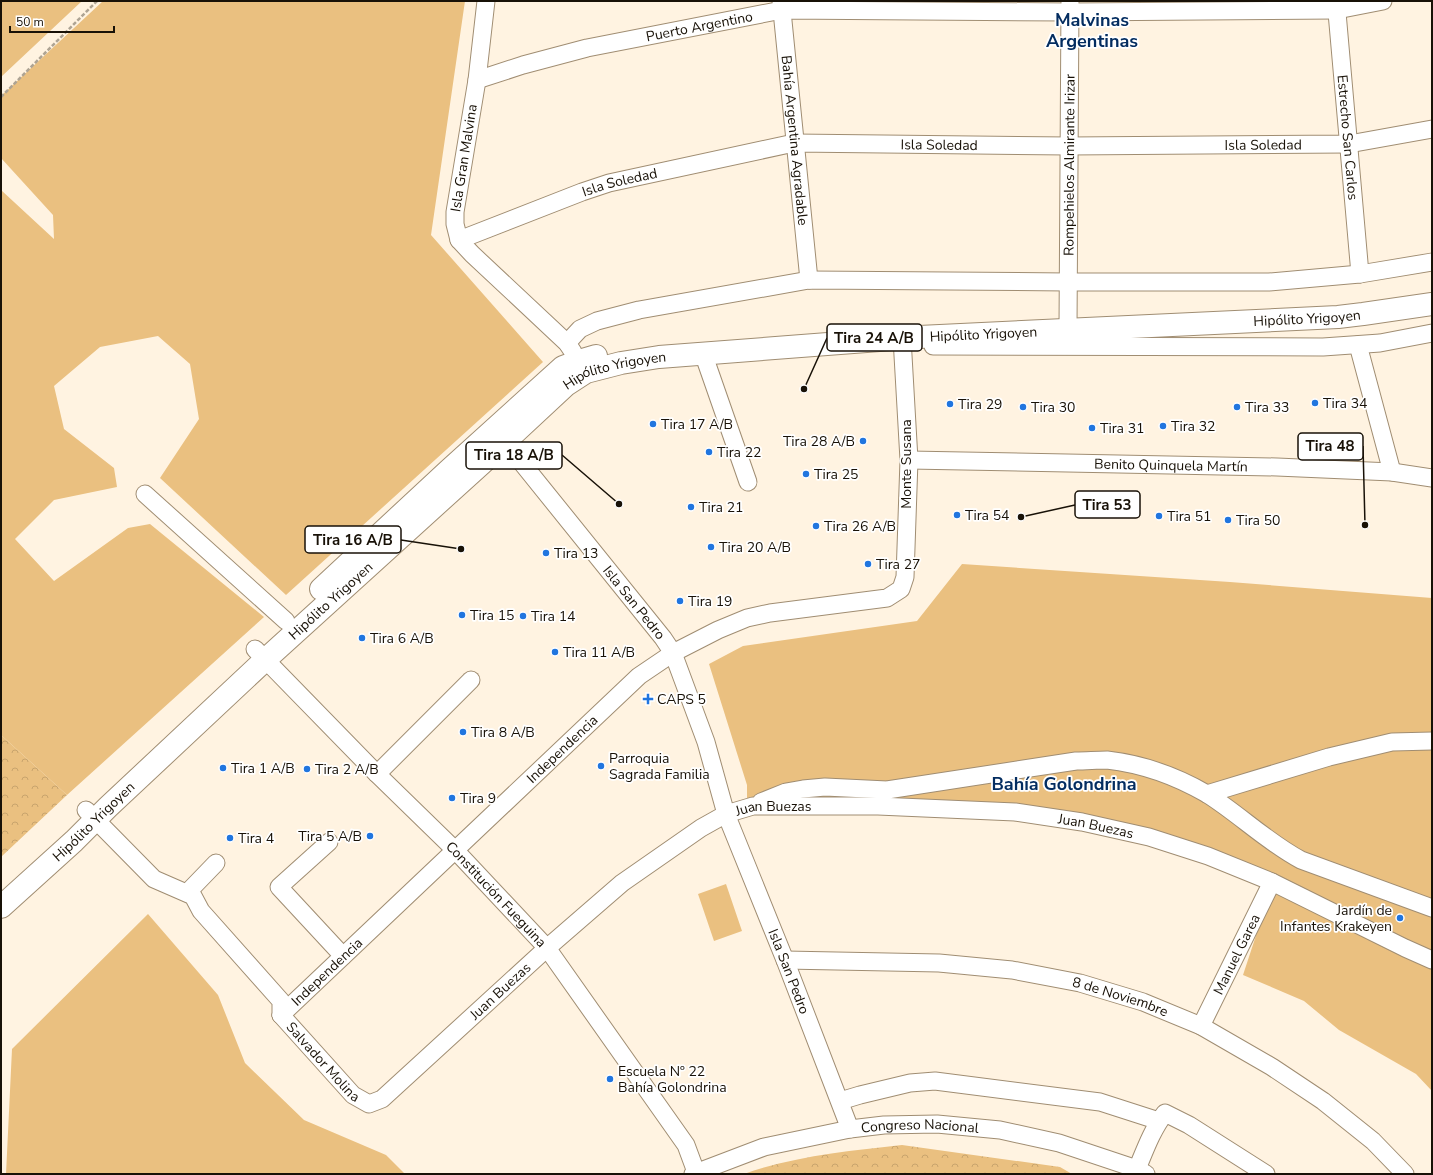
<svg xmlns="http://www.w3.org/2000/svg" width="1433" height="1175" font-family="'Nunito Sans',sans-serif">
  <defs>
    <pattern id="forest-crowns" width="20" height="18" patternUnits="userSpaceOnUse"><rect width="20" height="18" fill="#eac080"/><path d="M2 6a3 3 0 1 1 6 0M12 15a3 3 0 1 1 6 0" fill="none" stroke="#c8a46d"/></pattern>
  </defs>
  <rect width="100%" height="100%" fill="#fff3e1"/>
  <!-- grass -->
  <path fill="#eac080" d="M1 1H82L1 77Z
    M103 1H465L431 235 543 362 286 595 160 478 199 419 190 364 158 336 100 347 54 386 64 429 114 468 117 487 54 500 15 539 54 581 128 528 150 524 264 617 67 795 1 735V190L54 239 53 215 1 158V96Z
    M962 564 1230 582 1432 598V1091L1416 1074 1339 1030 1304 1001 1243 975 1274 881 1150 835 1015 810 747 811V785L709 664 743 646 917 621Z
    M726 884 742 931 714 941 698 894Z
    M148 914 218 995 245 1063 304 1120 386 1155 405 1174H6L12 1049Z"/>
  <!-- forest -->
  <path fill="url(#forest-crowns)" d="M1 735 67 795 1 857Z
    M902 1145 1060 1167 1072 1174H744C794 1156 849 1151 902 1145Z"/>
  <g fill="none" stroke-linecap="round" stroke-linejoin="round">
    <defs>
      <g id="minor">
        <path d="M486 1 477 80 455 212V224L459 240 472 254 567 343 573 352"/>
        <path id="s1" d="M781 1 809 280"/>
        <path id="s2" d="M1336 1 1360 274"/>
        <path id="s3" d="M477 80 523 65 587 48 782 10 1070 12 1337 10 1383 1"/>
        <path id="s4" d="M459 240 582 192 609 183 794 143 1069 146 1349 144 1432 129"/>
        <path id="s5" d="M1068 329 1070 1"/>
        <path d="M567 343 580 329 597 321 639 310 809 280 1068 282H1269L1360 274 1432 262"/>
        <path d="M1358 345 1392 472"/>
        <path d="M933 346 1323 347 1380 343 1432 333"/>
        <path d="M703 353 748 482"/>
        <path id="s6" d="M505 442 663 638 673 653 706 742 726 814 785 960 850 1129"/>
        <path id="s7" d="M909 460 1277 467 1392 472 1432 478"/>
        <path d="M145 494 286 621"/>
        <path id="s8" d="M255 649 377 774 455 850 547 948 686 1145 696 1172"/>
        <path d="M377 774 471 680"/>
        <path d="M1207 794 1329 757 1392 742 1432 741"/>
        <path d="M761 802 786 792 803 789 825 787 887 790 1076 761C1086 761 1097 760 1107 760 1142 764 1176 776 1207 794 1239 814 1267 842 1301 860L1432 908"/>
        <path d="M86 810 154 879 193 896 201 911 281 1001V1015"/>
        <path d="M329 842 279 887 343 956"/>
        <path d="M187 893 216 863"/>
        <path id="s9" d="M785 960 939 963 1012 970 1080 983 1143 1002 1201 1026 1272 1067 1323 1101 1373 1141 1405 1174"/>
        <path id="s10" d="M281 1015 353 1095 369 1104 382 1099 547 948 622 883 701 828 726 814 753 806H878L1015 812 1082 822 1149 837 1208 856 1272 882 1405 948 1432 960"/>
        <path id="s11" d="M281 1015 639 676 673 653 718 630 747 618 770 613 887 598 901 589 905 577 909 460 902 338"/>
        <path id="s12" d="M1201 1026 1272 882"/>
        <path d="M840 1101 860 1095 910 1083 935 1081 1100 1102 1159 1121"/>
        <path d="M1137 1169C1145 1150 1152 1130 1165 1113L1189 1125 1266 1174"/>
        <path id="s13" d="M693 1174 764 1147 850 1129 884 1125 937 1124 1000 1130 1059 1143 1137 1169 1146 1174"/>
      </g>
      <g id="major">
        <path d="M321 589 449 470 563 367 579 361 596 356"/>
        <path id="s14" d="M1 907 74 841 108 807 265 660 481 464 566 385 586 372 621 363 659 357 919 337 1338 317 1363 314 1432 304"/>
      </g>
    </defs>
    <!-- minor casing -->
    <use href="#minor" stroke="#a08d72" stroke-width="19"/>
    <!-- major casing -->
    <use href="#major" stroke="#a08d72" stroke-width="24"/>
    <!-- path -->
    <path stroke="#aea494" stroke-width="2.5" stroke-dasharray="4 2" stroke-linecap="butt" d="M1 97 97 1"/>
    <!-- minor -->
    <use href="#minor" stroke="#fff" stroke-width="17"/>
    <!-- major -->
    <use href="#major" stroke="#fff" stroke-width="22"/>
  </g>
  <!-- markers -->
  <g fill="#2075df" stroke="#fff" stroke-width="1.5">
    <circle cx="1315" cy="403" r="4"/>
    <circle cx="950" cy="404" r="4"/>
    <circle cx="1023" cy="407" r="4"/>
    <circle cx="1237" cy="407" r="4"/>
    <circle cx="653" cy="424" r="4"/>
    <circle cx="1163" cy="426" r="4"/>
    <circle cx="1092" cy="428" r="4"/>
    <circle cx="863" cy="441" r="4"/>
    <circle cx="709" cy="452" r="4"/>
    <circle cx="806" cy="474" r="4"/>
    <circle cx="691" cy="507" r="4"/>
    <circle cx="957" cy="515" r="4"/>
    <circle cx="1159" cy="516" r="4"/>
    <circle cx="1228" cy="520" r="4"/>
    <circle cx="816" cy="526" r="4"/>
    <circle cx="711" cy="547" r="4"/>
    <circle cx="546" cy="553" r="4"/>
    <circle cx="868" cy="564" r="4"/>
    <circle cx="680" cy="601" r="4"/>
    <circle cx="462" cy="615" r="4"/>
    <circle cx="523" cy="616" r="4"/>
    <circle cx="362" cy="638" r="4"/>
    <circle cx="555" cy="652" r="4"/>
    <path d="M646 693h4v4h4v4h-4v4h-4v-4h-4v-4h4z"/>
    <circle cx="463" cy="732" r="4"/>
    <circle cx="601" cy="766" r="4"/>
    <circle cx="223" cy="768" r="4"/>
    <circle cx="307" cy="769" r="4"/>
    <circle cx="452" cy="798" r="4"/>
    <circle cx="370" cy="836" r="4"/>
    <circle cx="230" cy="838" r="4"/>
    <circle cx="1400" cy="918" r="4"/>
    <circle cx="610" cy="1079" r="4"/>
  </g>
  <g text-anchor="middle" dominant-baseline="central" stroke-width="3.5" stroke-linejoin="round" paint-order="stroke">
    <!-- street labels -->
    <g font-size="14" fill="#181107" stroke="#fff">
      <text stroke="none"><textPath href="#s3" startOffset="229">Puerto Argentino</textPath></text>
      <text stroke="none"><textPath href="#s2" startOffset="137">Estrecho San Carlos</textPath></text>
      <text stroke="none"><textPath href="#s1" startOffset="140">Bahía Argentina Agradable</textPath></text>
      <text stroke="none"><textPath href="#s4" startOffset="495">Isla Soledad</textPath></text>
      <text stroke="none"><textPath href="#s4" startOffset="819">Isla Soledad</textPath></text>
      <text transform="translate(464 158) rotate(-81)">Isla Gran Malvina</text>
      <text stroke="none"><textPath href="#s5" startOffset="164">Rompehielos Almirante Irizar</textPath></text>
      <text stroke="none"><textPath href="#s4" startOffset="171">Isla Soledad</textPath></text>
      <text stroke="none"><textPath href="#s14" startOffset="1517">Hipólito Yrigoyen</textPath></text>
      <text stroke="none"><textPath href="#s14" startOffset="1193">Hipólito Yrigoyen</textPath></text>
      <text stroke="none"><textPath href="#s14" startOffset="821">Hipólito Yrigoyen</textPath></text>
      <text transform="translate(906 464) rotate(-90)">Monte Susana</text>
      <text stroke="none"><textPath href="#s7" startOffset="262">Benito Quinquela Martín</textPath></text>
      <text stroke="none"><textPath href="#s14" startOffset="450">Hipólito Yrigoyen</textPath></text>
      <text stroke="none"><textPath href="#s6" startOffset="206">Isla San Pedro</textPath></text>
      <text stroke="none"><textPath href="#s11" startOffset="387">Independencia</textPath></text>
      <text stroke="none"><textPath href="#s10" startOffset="636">Juan Buezas</textPath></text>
      <text stroke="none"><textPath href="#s14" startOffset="126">Hipólito Yrigoyen</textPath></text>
      <text stroke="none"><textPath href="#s10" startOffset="960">Juan Buezas</textPath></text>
      <text stroke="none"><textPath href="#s8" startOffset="344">Constitución Fueguina</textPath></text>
      <text stroke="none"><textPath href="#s12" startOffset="80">Manuel Garea</textPath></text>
      <text stroke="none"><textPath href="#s6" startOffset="609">Isla San Pedro</textPath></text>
      <text stroke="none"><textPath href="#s11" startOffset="63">Independencia</textPath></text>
      <text stroke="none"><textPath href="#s10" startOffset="300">Juan Buezas</textPath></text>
      <text stroke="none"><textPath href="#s9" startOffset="339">8 de Noviembre</textPath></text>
      <text stroke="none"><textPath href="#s10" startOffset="63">Salvador Molina</textPath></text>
      <text stroke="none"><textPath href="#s13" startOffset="234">Congreso Nacional</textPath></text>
    </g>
    <!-- poi labels -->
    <g font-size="14" fill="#181107" stroke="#fff" text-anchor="start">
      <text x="1323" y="403">Tira 34</text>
      <text x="958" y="404">Tira 29</text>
      <text x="1031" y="407">Tira 30</text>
      <text x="1245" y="407">Tira 33</text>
      <text x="661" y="424">Tira 17 A/B</text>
      <text x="1171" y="426">Tira 32</text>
      <text x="1100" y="428">Tira 31</text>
      <text x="855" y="441" text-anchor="end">Tira 28 A/B</text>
      <text x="717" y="452">Tira 22</text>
      <text x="814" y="474">Tira 25</text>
      <text x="699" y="507">Tira 21</text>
      <text x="965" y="515">Tira 54</text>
      <text x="1167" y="516">Tira 51</text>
      <text x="1236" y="520">Tira 50</text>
      <text x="824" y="526">Tira 26 A/B</text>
      <text x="719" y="547">Tira 20 A/B</text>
      <text x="554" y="553">Tira 13</text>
      <text x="876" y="564">Tira 27</text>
      <text x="688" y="601">Tira 19</text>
      <text x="470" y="615">Tira 15</text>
      <text x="531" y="616">Tira 14</text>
      <text x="370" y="638">Tira 6 A/B</text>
      <text x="563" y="652">Tira 11 A/B</text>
      <text x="657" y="699">CAPS 5</text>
      <text x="471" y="732">Tira 8 A/B</text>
      <text x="609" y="758">Parroquia<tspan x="609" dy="16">Sagrada Familia</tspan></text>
      <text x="231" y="768">Tira 1 A/B</text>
      <text x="315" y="769">Tira 2 A/B</text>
      <text x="460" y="798">Tira 9</text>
      <text x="362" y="836" text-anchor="end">Tira 5 A/B</text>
      <text x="238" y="838">Tira 4</text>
      <text x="1392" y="910" text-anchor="end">Jardín de<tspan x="1392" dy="16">Infantes Krakeyen</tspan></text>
      <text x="618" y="1071">Escuela Nº 22<tspan x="618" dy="16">Bahía Golondrina</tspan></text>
    </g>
    <!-- district labels -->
    <g font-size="18" font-weight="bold" fill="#042d60" stroke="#fff">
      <text x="1092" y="20">Malvinas<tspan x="1092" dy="21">Argentinas</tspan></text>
      <text x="1064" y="784">Bahía Golondrina</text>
    </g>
  </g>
  <!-- callouts -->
  <path fill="none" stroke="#181107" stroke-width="1.5" d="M804 389L827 338M1365 525L1363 446M619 504L562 455M1021 517L1075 505M461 549L401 540"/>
  <g fill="#181107" stroke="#fff" stroke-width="1.5">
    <circle cx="804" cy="389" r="4"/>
    <circle cx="1365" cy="525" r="4"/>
    <circle cx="619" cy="504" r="4"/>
    <circle cx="1021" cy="517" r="4"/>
    <circle cx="461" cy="549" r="4"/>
  </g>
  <g fill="#fff" stroke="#181107" stroke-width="1.5">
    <rect x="827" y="324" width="95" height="27" rx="4"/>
    <rect x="1298" y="433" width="65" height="27" rx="4"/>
    <rect x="466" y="442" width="96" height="27" rx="4"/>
    <rect x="1075" y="491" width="65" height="27" rx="4"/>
    <rect x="305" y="526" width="96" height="27" rx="4"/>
  </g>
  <g font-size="15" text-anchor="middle" font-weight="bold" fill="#181107">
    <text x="874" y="343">Tira 24 A/B</text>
    <text x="1330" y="451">Tira 48</text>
    <text x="514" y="460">Tira 18 A/B</text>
    <text x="1107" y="510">Tira 53</text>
    <text x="353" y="545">Tira 16 A/B</text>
  </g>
  <!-- border -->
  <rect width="1433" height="1175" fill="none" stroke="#181107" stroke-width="4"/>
  <!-- scale -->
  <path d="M10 26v6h104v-6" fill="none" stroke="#181107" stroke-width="2"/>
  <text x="16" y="26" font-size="12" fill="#181107" stroke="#ffffff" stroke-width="3" paint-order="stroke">50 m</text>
</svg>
